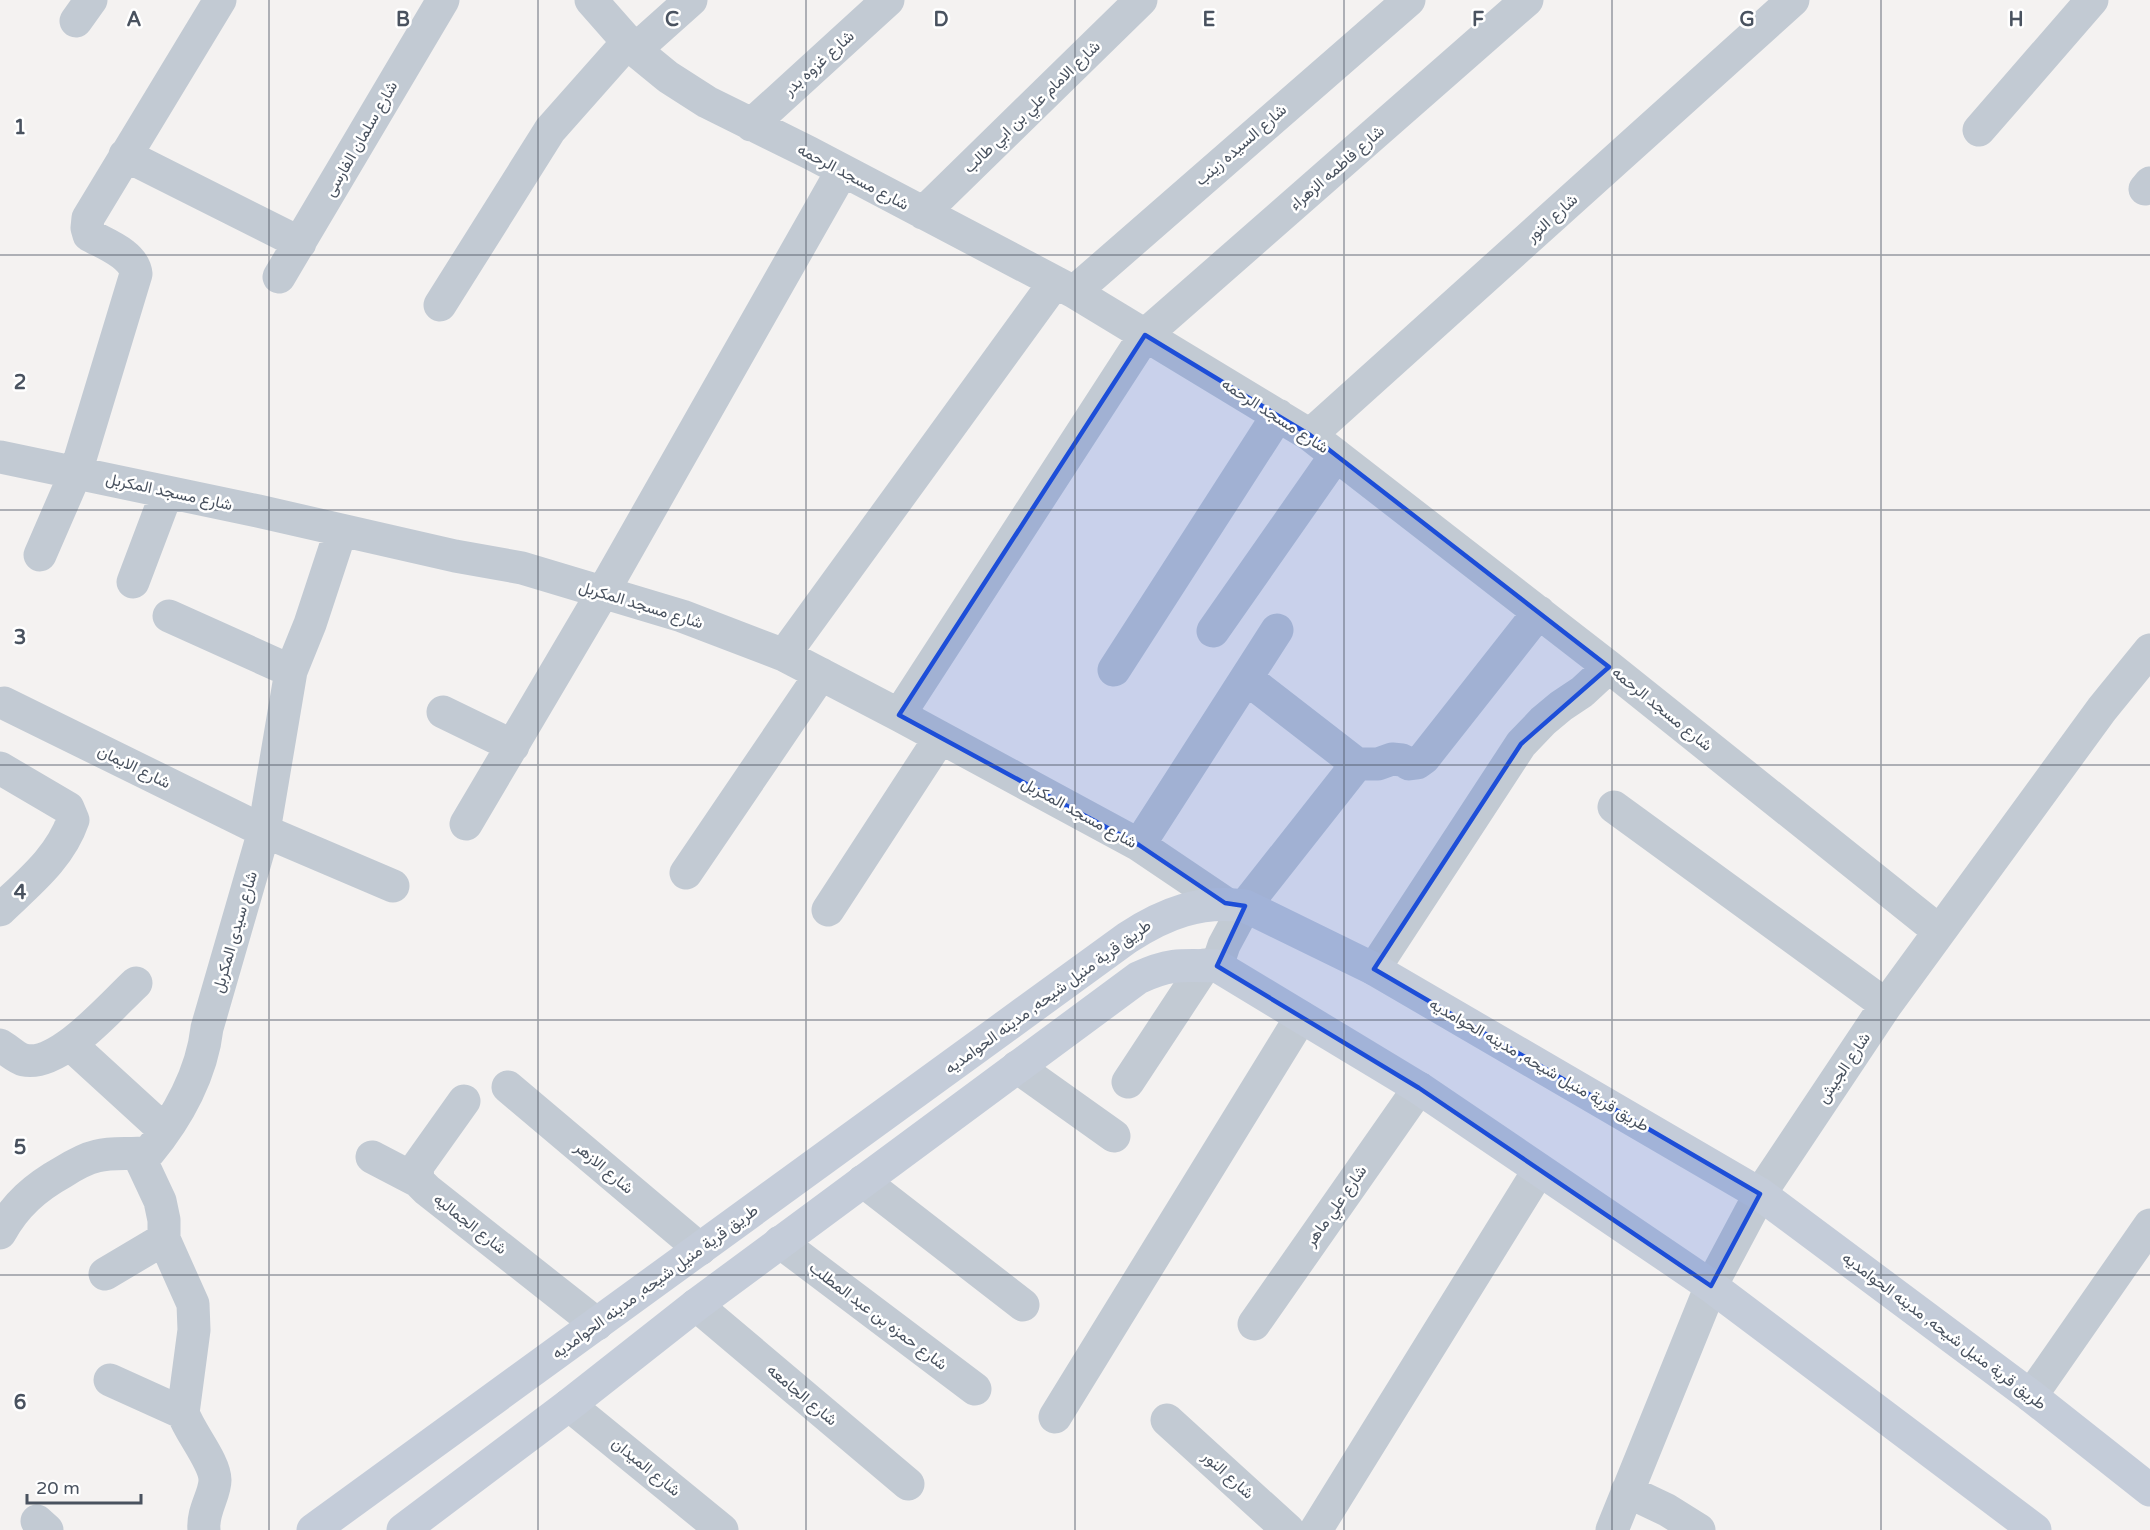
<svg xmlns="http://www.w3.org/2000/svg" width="2150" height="1530" font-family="'Varela Round',Vazirmatn,sans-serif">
  <rect width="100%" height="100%" fill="#f4f2f1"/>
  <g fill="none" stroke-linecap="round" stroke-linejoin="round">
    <!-- street -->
    <path stroke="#c2cad3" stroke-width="33" d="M591 0 635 50 668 77 707 102 810 153 1074 292 1310 435 1609 667 1939 931
      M76 21 91 0
      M635 50 691 0
      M751 125 888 0
      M1979 130 2092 0
      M125 155 300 243
      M2145 189 2150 183
      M923 213 1141 0
      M279 277 443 0
      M1074 292 1409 0
      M440 305 550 130 628 42
      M1310 435 1793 0
      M0 457 258 511 455 556 522 568 682 616 784 655 899 715 1139 845 1225 903
      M40 555 76 472 136 274C134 254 105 244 89 235L87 228 88 218 220 0
      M133 582 167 492
      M169 616 291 671
      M1213 631 1336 455
      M784 655 1055 282
      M1114 670 1278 415
      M1246 678 1357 764H1378L1392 759 1402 760 1409 764 1417 763 1424 758 1539 612
      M4 703 264 831 393 886
      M443 712 513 746
      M899 715 1145 335 1527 0
      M0 768 68 808 73 820C60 858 28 883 0 910
      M1614 807 1886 1005
      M466 824 603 592 842 171
      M1139 845 1277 630
      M686 873 821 674
      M828 910 940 738
      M1217 966 1224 945 1245 906 1357 764
      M1374 969 1521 744 1543 721 1561 706 1582 692 1609 667
      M0 1045C7 1049 16 1058 24 1060 59 1068 112 1005 136 983
      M71 1045 164 1130
      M1017 1067 1114 1136
      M1128 1082 1205 965
      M508 1087 700 1249
      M464 1101 417 1167 418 1181 427 1190 597 1324
      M138 1154 160 1201 164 1220V1239L193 1304 194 1330 183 1413C190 1433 215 1462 215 1480 215 1495 202 1511 204 1530
      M372 1157 418 1181
      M863 1181 1023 1305
      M0 1233C15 1205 36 1187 63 1172 74 1165 84 1159 97 1156 114 1152 132 1155 149 1152 178 1117 202 1073 207 1028L264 831 291 671 310 624 341 530
      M780 1242 975 1389
      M105 1274 164 1239
      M696 1305 908 1484
      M1254 1324 1419 1088
      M110 1380 183 1413
      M2031 1396 2150 1225
      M569 1405 722 1530
      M1055 1417 1301 1017
      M1167 1420 1288 1530
      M1627 1491 1667 1510 1699 1530
      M37 1521 47 1530
      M1316 1530 1539 1170
      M1612 1530 1711 1286 1760 1194 1886 1005 2102 709 2150 650"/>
    <!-- secondary -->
    <path stroke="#c4ccd9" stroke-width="33" d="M313 1530 1127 938C1165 913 1200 900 1245 906L1374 969 1760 1194 2031 1396 2150 1490
      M403 1530 569 1405 696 1305 1138 978C1170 963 1183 965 1217 966L1419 1088 1711 1286 2035 1530"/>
  </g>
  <!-- marked area -->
  <path fill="#1d4ed8" fill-opacity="0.2" stroke="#1d4ed8" stroke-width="4.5" stroke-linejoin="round" d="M1145 335 1310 435 1609 667 1521 744 1374 969 1760 1194 1711 1286 1419 1088 1217 966 1245 906 1225 903 1139 845 899 715Z"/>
  <!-- grid -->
  <path fill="none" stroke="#49525f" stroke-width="1.5" stroke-opacity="0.55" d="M269 0V1530M538 0V1530M806 0V1530M1075 0V1530M1344 0V1530M1612 0V1530M1881 0V1530M0 255H2150M0 510H2150M0 765H2150M0 1020H2150M0 1275H2150"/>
  <g text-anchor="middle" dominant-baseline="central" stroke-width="5" stroke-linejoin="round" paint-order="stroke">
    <!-- street labels -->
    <g font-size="16" fill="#49525f" stroke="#fff">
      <text transform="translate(819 63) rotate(-42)">شارع غزوه بدر</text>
      <text transform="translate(1032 107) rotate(-44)">شارع الامام علي بن ابي طالب</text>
      <text transform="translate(361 139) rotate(-60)">شارع سلمان الفارسى</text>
      <text transform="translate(1241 145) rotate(-41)">شارع السيده زينب</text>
      <text transform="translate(1337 168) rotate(-41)">شارع فاطمه الزهراء</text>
      <text transform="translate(853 177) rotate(28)">شارع مسجد الرحمه</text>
      <text transform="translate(1552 218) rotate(-42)">شارع النور</text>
      <text transform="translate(1275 416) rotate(33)">شارع مسجد الرحمه</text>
      <text transform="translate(169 492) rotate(12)">شارع مسجد المكربل</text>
      <text transform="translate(641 605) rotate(17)">شارع مسجد المكربل</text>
      <text transform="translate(1662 709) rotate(39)">شارع مسجد الرحمه</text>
      <text transform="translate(134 767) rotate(26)">شارع الايمان</text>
      <text transform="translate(1079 813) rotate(29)">شارع مسجد المكربل</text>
      <text transform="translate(235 932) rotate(-74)">شارع سيدى المكربل</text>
      <text transform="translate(1048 997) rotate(-36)">طريق قرية منيل شيحه, مدينه الحوامديه</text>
      <text transform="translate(1539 1065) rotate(30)">طريق قرية منيل شيحه, مدينه الحوامديه</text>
      <text transform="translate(1844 1068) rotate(-56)">شارع الجيش</text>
      <text transform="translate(604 1168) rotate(40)">شارع الازهر</text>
      <text transform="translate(1336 1206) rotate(-55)">شارع علي ماهر</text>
      <text transform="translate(470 1224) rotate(38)">شارع الجماليه</text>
      <text transform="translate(655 1282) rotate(-36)">طريق قرية منيل شيحه, مدينه الحوامديه</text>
      <text transform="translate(878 1316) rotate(37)">شارع حمزه بن عبد المطلب</text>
      <text transform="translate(1944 1331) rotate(37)">طريق قرية منيل شيحه, مدينه الحوامديه</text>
      <text transform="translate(802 1395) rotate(40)">شارع الجامعه</text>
      <text transform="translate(646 1467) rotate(39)">شارع الميدان</text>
      <text transform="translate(1228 1475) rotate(42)">شارع النور</text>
    </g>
  </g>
  <g font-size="20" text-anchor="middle" font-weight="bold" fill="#49525f" stroke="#fff" stroke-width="5" stroke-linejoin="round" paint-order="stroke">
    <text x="134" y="26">A</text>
    <text x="403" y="26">B</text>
    <text x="672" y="26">C</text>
    <text x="941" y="26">D</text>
    <text x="1209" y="26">E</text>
    <text x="1478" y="26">F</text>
    <text x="1747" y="26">G</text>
    <text x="2016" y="26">H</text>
    <text x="20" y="134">1</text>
    <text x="20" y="389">2</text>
    <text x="20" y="644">3</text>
    <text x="20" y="899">4</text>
    <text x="20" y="1154">5</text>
    <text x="20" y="1409">6</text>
  </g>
  <!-- scale -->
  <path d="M27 1494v9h114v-9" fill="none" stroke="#49525f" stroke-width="3"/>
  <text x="36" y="1494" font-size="18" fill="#49525f" stroke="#ffffff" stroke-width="4.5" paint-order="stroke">20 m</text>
</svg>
